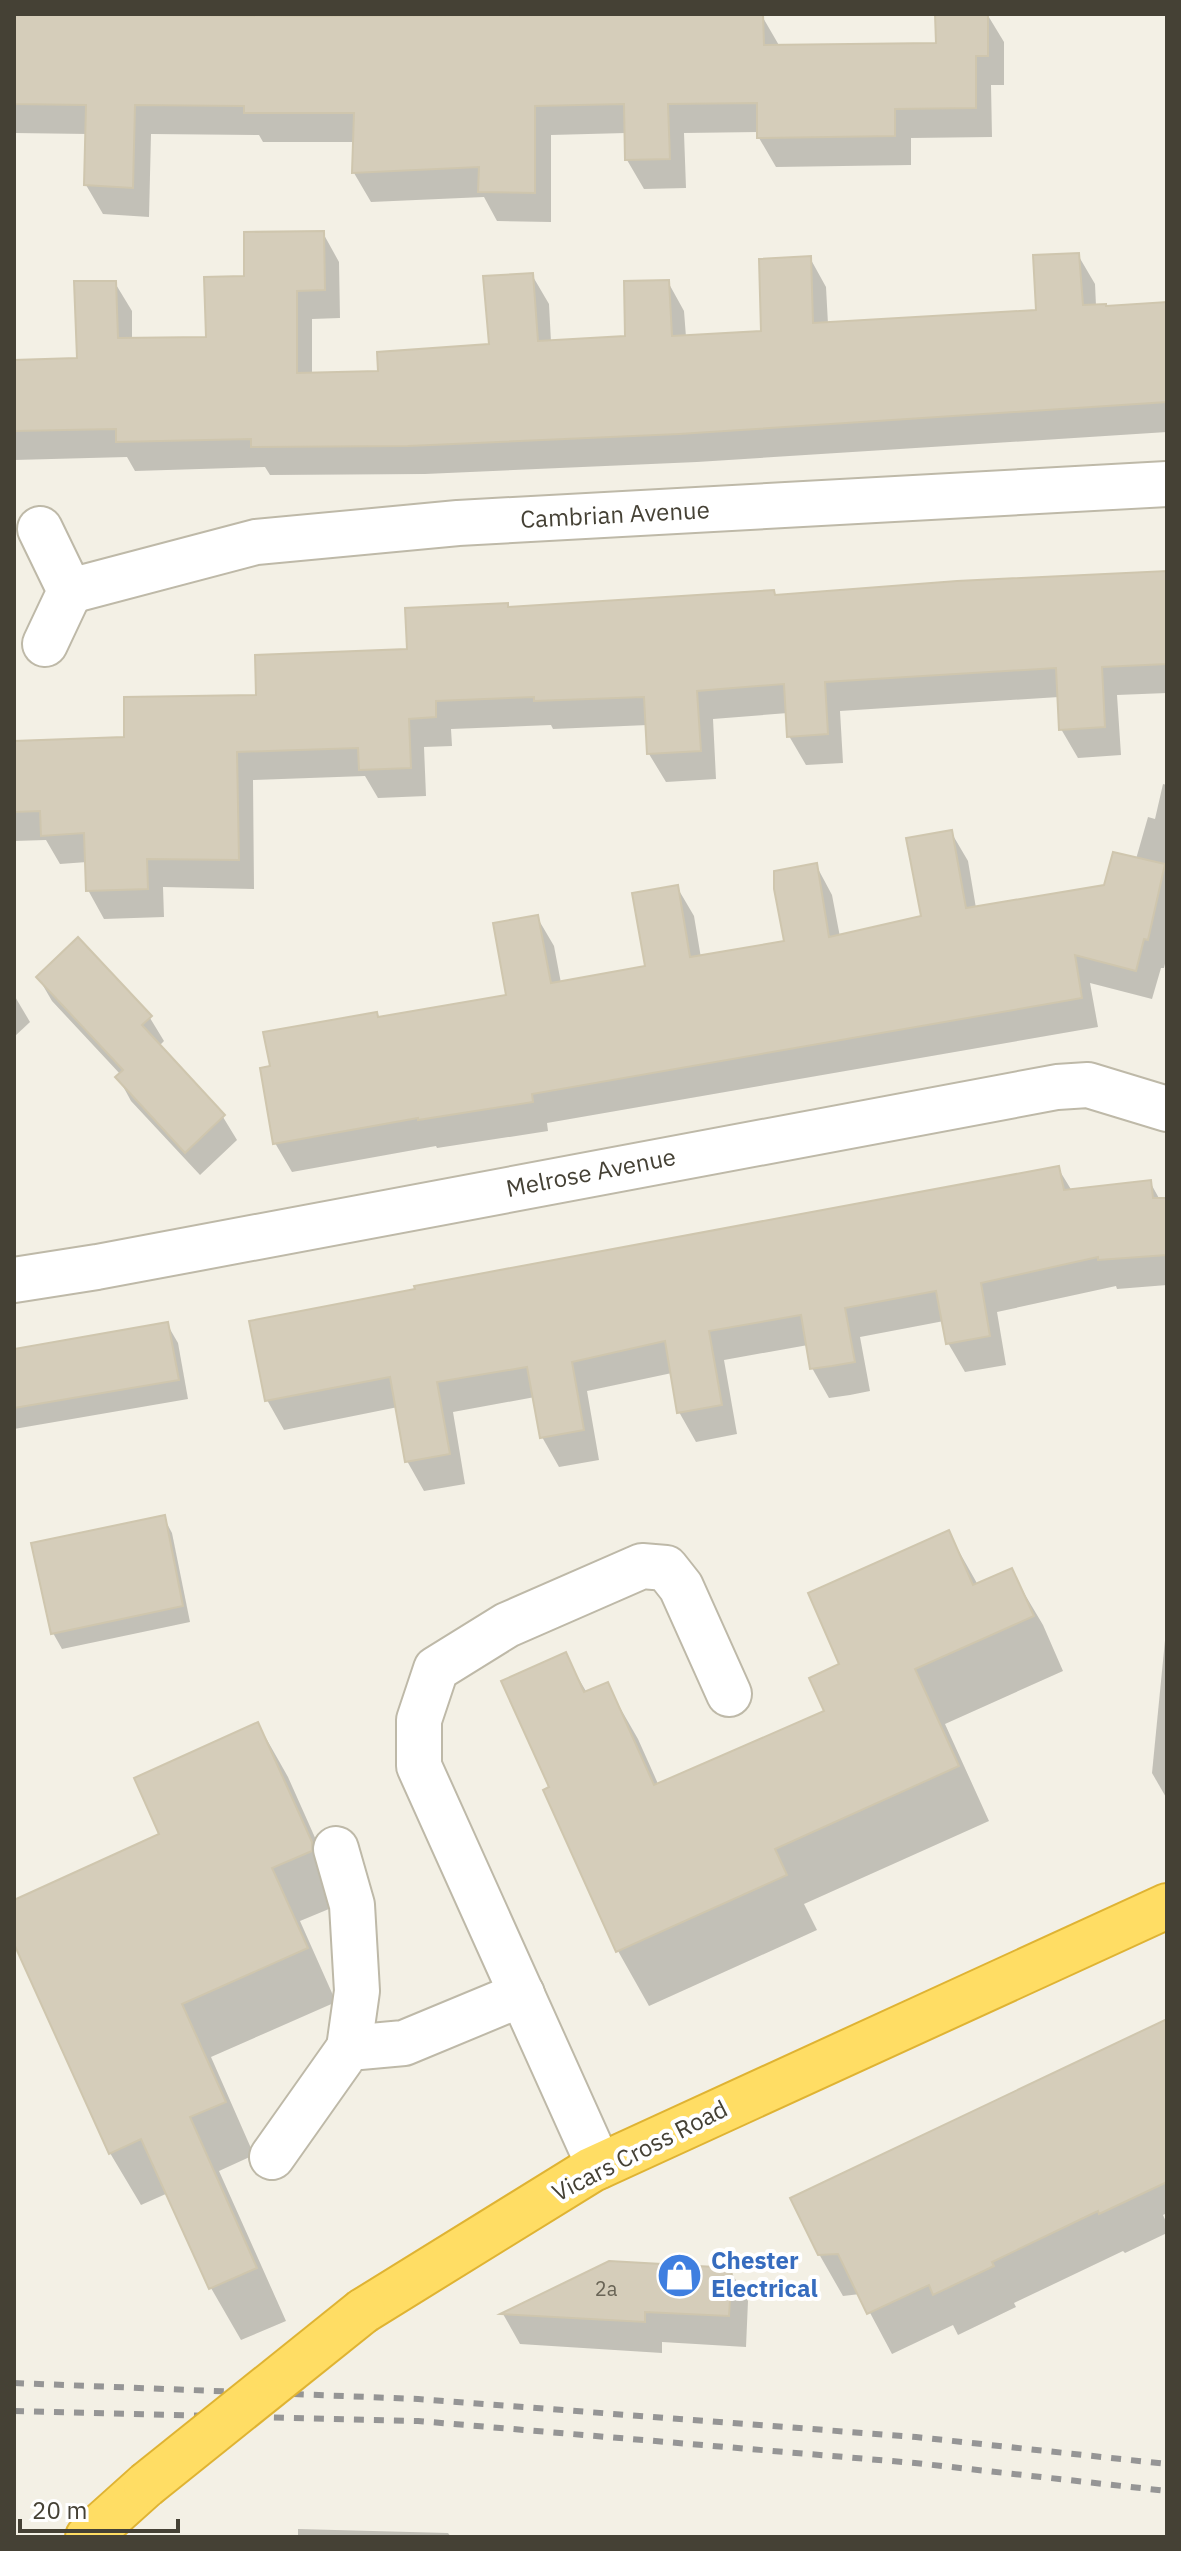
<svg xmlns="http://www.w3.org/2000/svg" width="1181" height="2551" font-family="'IBM Plex Sans',sans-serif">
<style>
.shadow{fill:#0003}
.building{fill:#d5cdba;stroke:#cfc6ae;stroke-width:2}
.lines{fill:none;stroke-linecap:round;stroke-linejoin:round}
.street-casing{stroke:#beb9a8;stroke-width:48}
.highway-casing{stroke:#dfb333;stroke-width:48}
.street{stroke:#fff;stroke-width:44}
.highway{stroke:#ffdd64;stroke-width:44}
.rail{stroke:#959595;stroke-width:6;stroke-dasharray:10 10;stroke-linecap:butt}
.highway-bridge-casing{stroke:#dfb333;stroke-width:48;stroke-linecap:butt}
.highway-bridge{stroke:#ffdd64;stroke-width:44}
.labels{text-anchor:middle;stroke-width:8;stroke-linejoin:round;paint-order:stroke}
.number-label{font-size:20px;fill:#696456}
.street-label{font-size:24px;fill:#454135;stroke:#fff}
.shop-label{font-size:24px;font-weight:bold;fill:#366cbe;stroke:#fff;text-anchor:start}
</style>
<rect width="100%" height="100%" fill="#f3f0e5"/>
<g class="shadow">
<polygon points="937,14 987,14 1004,42 1004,85 991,85 992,137 911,138 911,165 776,167 759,138 759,132 684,133 686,188 644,189 627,160 626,133 551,135 551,222 497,221 484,197 371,202 354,173 355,142 263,142 259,135 151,134 149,217 103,214 86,185 88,134 14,133 14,15 311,18 492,15 580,17 762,16 780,47 938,45"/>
<polygon points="323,233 339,262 340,318 312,319 312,375 380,373 491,346 532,275 549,304 551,342 628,338 668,282 684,311 686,337 763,333 810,258 826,287 828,324 1038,312 1078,255 1095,284 1096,306 1106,308 1167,304 1167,432 697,462 425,474 270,475 265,467 135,471 127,457 14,460 14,362 79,360 115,283 132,311 132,340 208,339 246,278"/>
<polygon points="1167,572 1167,693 1117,695 1121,755 1078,758 1061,729 1059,697 840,711 843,763 806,765 789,736 788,713 713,719 716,779 666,782 649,754 648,725 553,729 551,725 451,729 452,746 424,747 426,796 378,798 365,776 253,780 254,889 163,887 164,917 104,919 88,890 87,862 60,864 46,840 14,841 14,743 126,739 409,651 509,609 776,597"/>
<polygon points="1163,784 1167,785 1167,955 1164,968 1161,968 1152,999 1090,983 1098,1027 547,1123 548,1131 437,1148 436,1146 292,1172 275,1143 272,1068 376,1014 379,1018 508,997 537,917 554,946 561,983 647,968 677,887 694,916 701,958 786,942 816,865 832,895 840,937 923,918 951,832 968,861 976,908 1106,887 1136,859 1148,817 1155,819"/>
<polygon points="38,977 150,1018 164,1041 159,1046 223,1117 237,1140 200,1175 131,1101 118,1077 121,1075 52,1001"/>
<polygon points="14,995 30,1022 14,1037"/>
<polygon points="1058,1168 1072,1191 1150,1182 1160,1200 1167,1200 1167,1285 1117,1289 1116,1286 997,1312 1006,1365 965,1372 948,1343 944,1321 860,1337 870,1391 850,1395 829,1398 812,1368 808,1345 724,1360 737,1434 696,1442 679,1412 672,1373 587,1391 599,1460 559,1467 542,1437 535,1397 453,1412 465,1484 424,1491 407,1461 398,1407 284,1430 267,1400"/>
<polygon points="167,1324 178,1343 188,1399 14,1429 14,1351"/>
<polygon points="164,1518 172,1533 190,1622 62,1649 53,1633"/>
<polygon points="948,1532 978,1585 1011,1571 1043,1625 1063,1671 945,1724 989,1821 804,1904 817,1930 649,2006 618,1951 546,1791 552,1788 565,1655 587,1693 607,1685 638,1739 659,1786 827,1712 842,1665"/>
<polygon points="1167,1620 1167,1799 1152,1773"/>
<polygon points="258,1724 288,1777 341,1896 341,1904 300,1921 336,2002 211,2057 254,2155 219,2171 286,2321 241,2340 211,2288 168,2193 141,2205 110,2153 14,1939 14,1902 162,1835"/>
<polygon points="1167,2021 1167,2213 1163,2215 1167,2224 1167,2233 1125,2253 1123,2251 1014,2303 1016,2307 958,2335 953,2325 892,2354 860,2294 843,2296 819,2254"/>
<polygon points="610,2263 730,2270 748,2301 746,2347 662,2342 662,2353 520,2344 503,2314"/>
<polygon points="298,2529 448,2533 451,2537 298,2537"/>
</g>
<g class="building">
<polygon points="14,14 311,16 763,14 764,45 936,43 935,14 988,14 988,56 976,56 976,108 895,109 895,136 757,138 757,103 668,104 670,159 625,160 624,104 535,106 535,193 478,192 479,167 352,173 354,113 244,113 244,106 135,105 133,188 84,185 86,105 14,104"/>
<polygon points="324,231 325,290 297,291 297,373 378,371 377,352 489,344 483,276 533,273 538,341 625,336 624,281 669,280 672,336 761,331 759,259 811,256 813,323 1036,310 1033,255 1079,253 1083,305 1106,304 1106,306 1167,302 1167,402 679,434 408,446 251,447 251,439 116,442 116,429 14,431 14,360 77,358 74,281 116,281 118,338 206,337 204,277 244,276 244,232"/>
<polygon points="1167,571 1167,664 1102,667 1105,727 1059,730 1056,668 825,682 828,734 787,737 784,684 697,691 701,751 647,754 644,697 534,701 534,697 436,701 436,717 409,719 411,768 359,770 358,748 237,752 239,860 147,859 148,889 86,891 84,833 41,836 40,811 14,812 14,741 124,737 124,697 256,695 255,655 407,649 405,608 508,603 508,607 774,590 775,595 957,581"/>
<polygon points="952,830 966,908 1104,885 1113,852 1165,864 1148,940 1144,939 1136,971 1075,955 1082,998 532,1094 533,1102 418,1120 418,1118 273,1144 260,1068 270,1066 263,1032 377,1012 378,1017 506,995 493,923 538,915 551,983 645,966 632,893 678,885 690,957 784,941 774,889 774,871 817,863 829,937 921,916 906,838"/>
<polygon points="78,937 152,1016 142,1025 225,1115 185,1153 115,1077 123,1070 36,977"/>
<polygon points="1059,1166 1064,1190 1151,1180 1153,1198 1167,1198 1167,1255 1098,1260 1098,1257 981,1283 990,1336 946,1344 936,1291 845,1308 855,1362 832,1366 810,1369 801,1315 709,1331 722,1405 677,1413 665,1341 572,1362 584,1430 540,1438 527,1367 437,1382 450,1454 405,1462 390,1377 265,1401 249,1321 415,1289 414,1286"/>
<polygon points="168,1322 179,1380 14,1408 14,1349"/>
<polygon points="165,1515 183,1606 51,1634 31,1543"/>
<polygon points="949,1530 973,1585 1012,1568 1034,1616 915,1669 959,1766 775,1849 787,1875 616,1952 543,1790 549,1787 501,1681 566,1652 584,1692 608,1682 654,1785 824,1711 809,1678 839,1664 808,1593"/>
<polygon points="258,1722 312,1842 312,1851 272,1868 308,1948 182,2004 226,2102 190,2117 257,2268 209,2289 141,2139 109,2154 14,1944 14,1900 159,1834 134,1778"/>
<polygon points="1167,2019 1167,2182 1099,2214 1098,2211 992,2262 994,2266 933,2295 929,2285 867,2314 838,2254 818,2255 790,2198"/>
<polygon points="609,2261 732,2268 729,2316 645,2312 645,2322 500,2314"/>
</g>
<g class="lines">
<defs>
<g id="street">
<polyline points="40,529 70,591 45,644"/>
<polyline points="70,591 256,542 458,523 1167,484"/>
<polyline points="14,1280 97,1267 1057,1087 1088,1085 1167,1109"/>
<polyline points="336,1849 352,1905 357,1991 349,2048"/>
<polyline points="272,2157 349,2048 404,2043 522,1994"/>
<polyline points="599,2166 419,1766 419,1720 436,1669 507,1625 642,1566 666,1568 681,1587 729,1694"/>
</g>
<g id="highway">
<polyline points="363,2311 591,2170 1167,1906"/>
<polyline points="88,2537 146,2485"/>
</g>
</defs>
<use href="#street" class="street-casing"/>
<use href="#highway" class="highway-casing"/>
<use href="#street" class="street"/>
<use href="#highway" class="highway"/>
<g class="rail">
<polyline points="14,2383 418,2399 916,2437 1167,2464"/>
<polyline points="14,2411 418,2421 915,2463 1167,2491"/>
</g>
<defs>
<polyline id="highway-bridge" points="146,2485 363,2311"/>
</defs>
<use href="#highway-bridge" class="highway-bridge-casing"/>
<use href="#highway-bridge" class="highway-bridge"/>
</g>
<defs>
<symbol id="shop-disc" viewBox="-11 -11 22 22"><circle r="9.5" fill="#3f7fe0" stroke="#fff"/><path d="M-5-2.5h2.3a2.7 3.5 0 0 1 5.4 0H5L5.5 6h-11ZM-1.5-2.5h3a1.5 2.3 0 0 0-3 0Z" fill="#fff"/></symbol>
</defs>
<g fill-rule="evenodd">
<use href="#shop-disc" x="654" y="2250" width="51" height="51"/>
</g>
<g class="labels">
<g class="number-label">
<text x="606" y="2296">2a</text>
</g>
<g class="street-label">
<text transform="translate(615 515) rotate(-3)" y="8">Cambrian Avenue</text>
<text transform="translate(591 1173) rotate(-11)" y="8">Melrose Avenue</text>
<text transform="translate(640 2151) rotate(-27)" y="8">Vicars Cross Road</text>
</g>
<g class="shop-label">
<text x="711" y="2269">Chester<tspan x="711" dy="28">Electrical</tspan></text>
</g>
</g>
<rect width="1181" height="2551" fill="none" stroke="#454135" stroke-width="32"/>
<path d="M20 2519v12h158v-12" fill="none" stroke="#454135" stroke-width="4"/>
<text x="32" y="2519" font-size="24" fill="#454135" stroke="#ffffff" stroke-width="6" paint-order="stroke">20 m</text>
</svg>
